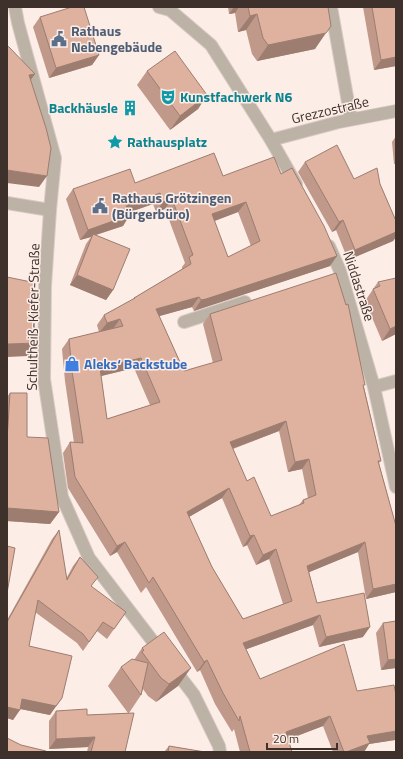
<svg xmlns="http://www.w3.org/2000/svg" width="403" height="759" font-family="'Titillium Web',sans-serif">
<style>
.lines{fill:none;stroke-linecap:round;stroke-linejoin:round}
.minor-casing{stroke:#dacbc5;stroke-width:14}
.minor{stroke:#bcb2a6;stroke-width:12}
.wall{fill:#c0998a;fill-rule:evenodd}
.shaded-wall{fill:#9c7d70}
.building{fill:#dfb2a0;stroke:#9c7d70;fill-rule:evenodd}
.labels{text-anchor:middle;stroke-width:3;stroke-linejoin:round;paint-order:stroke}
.service-label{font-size:14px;font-weight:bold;fill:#4e5e75;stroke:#fcede7;text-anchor:start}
.culture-label{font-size:14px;font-weight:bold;fill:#0d838f;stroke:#fcede7;text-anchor:start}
.street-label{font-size:14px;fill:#3e302b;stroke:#fcede7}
.shop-label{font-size:14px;font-weight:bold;fill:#366cbe;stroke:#fcede7;text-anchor:start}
</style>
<rect width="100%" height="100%" fill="#fcede7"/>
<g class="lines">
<defs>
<g id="minor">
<polyline points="15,7 18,23 55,158 50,210 45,286 44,379 62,497 89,558 194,695 219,746 220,752"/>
<polyline points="159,7 170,10 211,45 271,140 296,184"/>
<polyline points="331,7 351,119"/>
<polyline points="271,140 339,122 396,111"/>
<polyline points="7,203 50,210"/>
<polyline points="329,246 340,271 374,387 396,487"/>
<polyline points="184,322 245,302"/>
<polyline points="374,387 396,381"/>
</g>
</defs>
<use href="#minor" class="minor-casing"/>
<use href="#minor" class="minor"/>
</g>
<g class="wall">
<polygon points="228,7 328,7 315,49 257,61 252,54 246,30 238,32 235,13 229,14"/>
<polygon points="363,7 396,7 396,66 374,70"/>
<polygon points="40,17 99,55 92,65 49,78 33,27"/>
<polygon points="147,71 207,95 198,109 170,130 137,85"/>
<polygon points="396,136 396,164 394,164 392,142"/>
<polygon points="305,162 354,179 380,184 396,221 396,237 393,241 348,260 336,230 332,232 298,172"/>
<path d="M281,174L330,266L199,309L194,311L192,307L159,316L184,371L213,363L203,324L210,314L364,387L381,461L379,463L396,526V592L366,599L358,552L309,572L317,603L363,637L319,647L313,625L246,649L260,679L357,691L395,740L369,744L364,752H333L323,726L288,739L292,752H240L234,729L232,732L215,704L200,670L197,672L146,587L141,593L117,552L110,556L68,488L63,453L70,442L74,443L65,381L62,349L69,339L99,332L97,325L104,315L132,300L134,298L182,269V267L185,263L165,209L156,212L153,204L129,212L123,226L96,235L113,290L106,300L70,285L86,244L91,237L80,240L66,199L73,189L135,183L223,176ZM238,212L251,246L228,257L214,221ZM134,368L150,405L107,419L101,376ZM279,431L288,472L302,469L308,498L303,500L299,505L271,516L247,481L233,449ZM222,498L243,547L247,545L256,565L269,559L283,604L243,619L212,567L189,517Z"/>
<polygon points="378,282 396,334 382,341 365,301"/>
<polygon points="10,393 27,437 59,512 50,524 7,521 7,397"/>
<polygon points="59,530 66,579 73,566 80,557 91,587 126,612 107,639 97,631 83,651 77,643 35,612 29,646 50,715 20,709 13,720 7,718 7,620 52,539"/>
<polygon points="383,623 396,668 381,670 376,633"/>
<polygon points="142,648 178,686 156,702 148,696 143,689 141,695 129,713 125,752 87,752 88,747 49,749 49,721 56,711 87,715 128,713 108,686 121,667 134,660"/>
<polygon points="169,746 205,752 164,752"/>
</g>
<g class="shaded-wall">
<polygon points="234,7 239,7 235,13 229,14"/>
<polygon points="257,14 246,30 238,32 250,16"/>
<polygon points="326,33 315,49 257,61 268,45"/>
<polygon points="99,55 92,65 49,78 56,68"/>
<polygon points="396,57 396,66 374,70 381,60"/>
<polygon points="35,74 27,85 29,75"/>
<polygon points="207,95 198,109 170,130 180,116"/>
<polygon points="7,170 47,176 39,187 7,183"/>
<polygon points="160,193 153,204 119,216 126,206"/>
<polygon points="172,199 165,209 156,212 163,202"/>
<polygon points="246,202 238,212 204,225 212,214"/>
<polygon points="130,215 123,226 92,236 93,234 91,237 80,240 88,230"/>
<polygon points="343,220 336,230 332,232 339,222"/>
<polygon points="396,232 396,237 393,241 348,260 355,250"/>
<polygon points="337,256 330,266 194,311 201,300"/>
<polygon points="77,275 113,290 106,300 70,285"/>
<polygon points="199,297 192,307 149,319 156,309"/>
<polygon points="120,319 113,329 99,333 107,323"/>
<polygon points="396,326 396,334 382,341 390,329"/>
<polygon points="38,343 28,356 7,357 7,344"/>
<polygon points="141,358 134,368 93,378 100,368"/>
<polygon points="286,421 279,431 223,452 230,442"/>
<polygon points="309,459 302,469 288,472 295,462"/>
<polygon points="229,488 222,498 180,522 187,512"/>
<polygon points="7,508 59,512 50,524 7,521"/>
<polygon points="254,535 247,545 243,547 250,536"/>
<polygon points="125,542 117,552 110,556 117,546"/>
<polygon points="365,542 358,552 300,576 307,566"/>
<polygon points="276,549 269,559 256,565 263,555"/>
<polygon points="396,584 396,592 366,599 373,589"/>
<polygon points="320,615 313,625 236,653 243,643"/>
<polygon points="370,627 363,637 319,647 326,637"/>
<polygon points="396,659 396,668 381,670 388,660"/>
<polygon points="207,660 200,670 197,672 204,662"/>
<polygon points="191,668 178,686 156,702 169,684"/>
<polygon points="62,698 50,715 16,708 22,699"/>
<polygon points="7,707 20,710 13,720 7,718"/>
<polygon points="330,716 323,726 279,743 286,732"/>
<polygon points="396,731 396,738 395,740 369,744 364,752 346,752 367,736"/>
<polygon points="95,737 88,747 49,749 56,739"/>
</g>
<g class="building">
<polygon points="72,7 84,7 99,55 56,68 40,17"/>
<polygon points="248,7 328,7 331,26 326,33 268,45 263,38 257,14 250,16"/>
<polygon points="372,7 396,7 396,57 381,60"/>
<polygon points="7,46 9,47 35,74 29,75 46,128 51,148 47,176 7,170"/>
<polygon points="175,51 207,95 180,116 147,71"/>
<polygon points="337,145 354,179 377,168 380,184 396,221 396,232 355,250 343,220 339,222 305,162"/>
<path d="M214,153L223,176L274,157L281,174L292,168L324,226L337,256L206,299L201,300L199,297L156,309L184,371L222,360L210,314L336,273L346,305L348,304L365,385H363L381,461H378L396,526V584L373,589L365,542L307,566L317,603L364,593L370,627L326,637L320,615L243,643L260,679L344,644L357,691L394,685L396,695V731L367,736L370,743L346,752H344L330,716L286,732L292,752H250L240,716L239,721L223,693L207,660L204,662L153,577L149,583L125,542L117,546L75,477L70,442L83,443L72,371L69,339L123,326L120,319L107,323L104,315L135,298H134L191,264L189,257L193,255L172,199L163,202L160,193L126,206L130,215L88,230L73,189L130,169L135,183ZM246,202L260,241L228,257L212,214ZM141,358L160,402L107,419L100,368ZM286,421L295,462L309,459L316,495L303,500L304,503L271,516L254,477L247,481L230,442ZM229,488L250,536L254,535L263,555L276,549L292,601L243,619L212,567L187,512Z"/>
<polygon points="93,234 130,249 113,290 77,275"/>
<polygon points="7,277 36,283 32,303 38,343 7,344"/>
<polygon points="396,278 396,326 390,329 373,289 380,286 378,282"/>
<polygon points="10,393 27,393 27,437 48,438 59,512 7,508 7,440"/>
<polygon points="59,530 67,580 80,557 98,577 91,586 126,612 114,629 103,622 89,642 83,634 38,600 29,646 72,656 62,698 56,706 22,699 20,710 7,707 7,622"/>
<polygon points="7,546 15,548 7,593"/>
<polygon points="396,621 396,659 388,660 383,623"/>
<polygon points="164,632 191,668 169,684 161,678 142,652 144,650 142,648"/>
<polygon points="132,659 148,663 141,695 121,667"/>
<polygon points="87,709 87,715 134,713 125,752 91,752 95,737 56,739 56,711"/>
<polygon points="7,738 21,745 46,751 46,752 7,752"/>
<polygon points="169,746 205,752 168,752"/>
</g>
<defs>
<symbol id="civic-bare" viewBox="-9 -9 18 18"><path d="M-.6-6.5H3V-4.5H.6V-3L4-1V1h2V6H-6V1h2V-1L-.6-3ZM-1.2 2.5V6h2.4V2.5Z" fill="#5c6f8a" stroke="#fcede7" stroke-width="2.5" paint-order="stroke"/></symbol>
<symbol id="theatre-bare" viewBox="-9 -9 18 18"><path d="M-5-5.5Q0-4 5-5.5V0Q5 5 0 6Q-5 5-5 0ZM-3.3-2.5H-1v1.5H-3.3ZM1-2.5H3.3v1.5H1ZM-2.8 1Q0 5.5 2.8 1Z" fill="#0f9aa8" stroke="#fcede7" stroke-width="2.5" paint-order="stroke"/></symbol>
<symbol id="building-bare" viewBox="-9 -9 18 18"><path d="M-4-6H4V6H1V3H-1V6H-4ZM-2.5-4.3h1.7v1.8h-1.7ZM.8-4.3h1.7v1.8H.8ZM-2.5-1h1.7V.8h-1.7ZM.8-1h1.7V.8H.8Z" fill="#0f9aa8" stroke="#fcede7" stroke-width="2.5" paint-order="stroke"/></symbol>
<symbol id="sight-bare" viewBox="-9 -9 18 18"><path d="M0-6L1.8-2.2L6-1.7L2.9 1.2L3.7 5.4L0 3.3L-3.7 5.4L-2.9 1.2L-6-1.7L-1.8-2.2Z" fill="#0f9aa8" stroke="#fcede7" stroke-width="2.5" paint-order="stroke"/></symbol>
<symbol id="shop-bare" viewBox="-9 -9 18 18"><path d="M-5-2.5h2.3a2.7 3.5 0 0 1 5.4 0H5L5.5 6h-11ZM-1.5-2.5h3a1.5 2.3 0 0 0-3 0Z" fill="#3f7fe0" stroke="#fcede7" stroke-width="2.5" paint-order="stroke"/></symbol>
</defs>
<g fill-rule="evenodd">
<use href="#civic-bare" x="48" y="28" width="22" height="22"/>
<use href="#theatre-bare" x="157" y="86" width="22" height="22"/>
<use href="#building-bare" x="119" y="97" width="22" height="22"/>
<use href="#sight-bare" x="104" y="131" width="22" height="22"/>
<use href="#civic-bare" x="89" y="195" width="22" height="22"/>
<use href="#shop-bare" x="61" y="353" width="22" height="22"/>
</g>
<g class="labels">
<g class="service-label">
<text x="71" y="36">Rathaus<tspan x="71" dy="16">Nebengebäude</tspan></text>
<text x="112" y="203">Rathaus Grötzingen<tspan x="112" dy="16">(Bürgerbüro)</tspan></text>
</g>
<g class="culture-label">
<text x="180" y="102">Kunstfachwerk N6</text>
<text x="118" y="113" text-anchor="end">Backhäusle</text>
<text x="127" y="147">Rathausplatz</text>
</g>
<g class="street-label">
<text transform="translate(330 110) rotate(-13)" y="5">Grezzostraße</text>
<text transform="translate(359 286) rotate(72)" y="5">Niddastraße</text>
<text transform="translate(33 317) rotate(-89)" y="5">Schultheiß-Kiefer-Straße</text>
</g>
<g class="shop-label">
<text x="84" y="369">Aleks‘ Backstube</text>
</g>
</g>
<rect width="403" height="759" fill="none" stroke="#3e302b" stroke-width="16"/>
<path d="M267 743v6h70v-6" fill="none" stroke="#3e302b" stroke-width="2"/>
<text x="273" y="743" font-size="12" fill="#3e302b" stroke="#fcede7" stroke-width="3" paint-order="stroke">20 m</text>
</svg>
